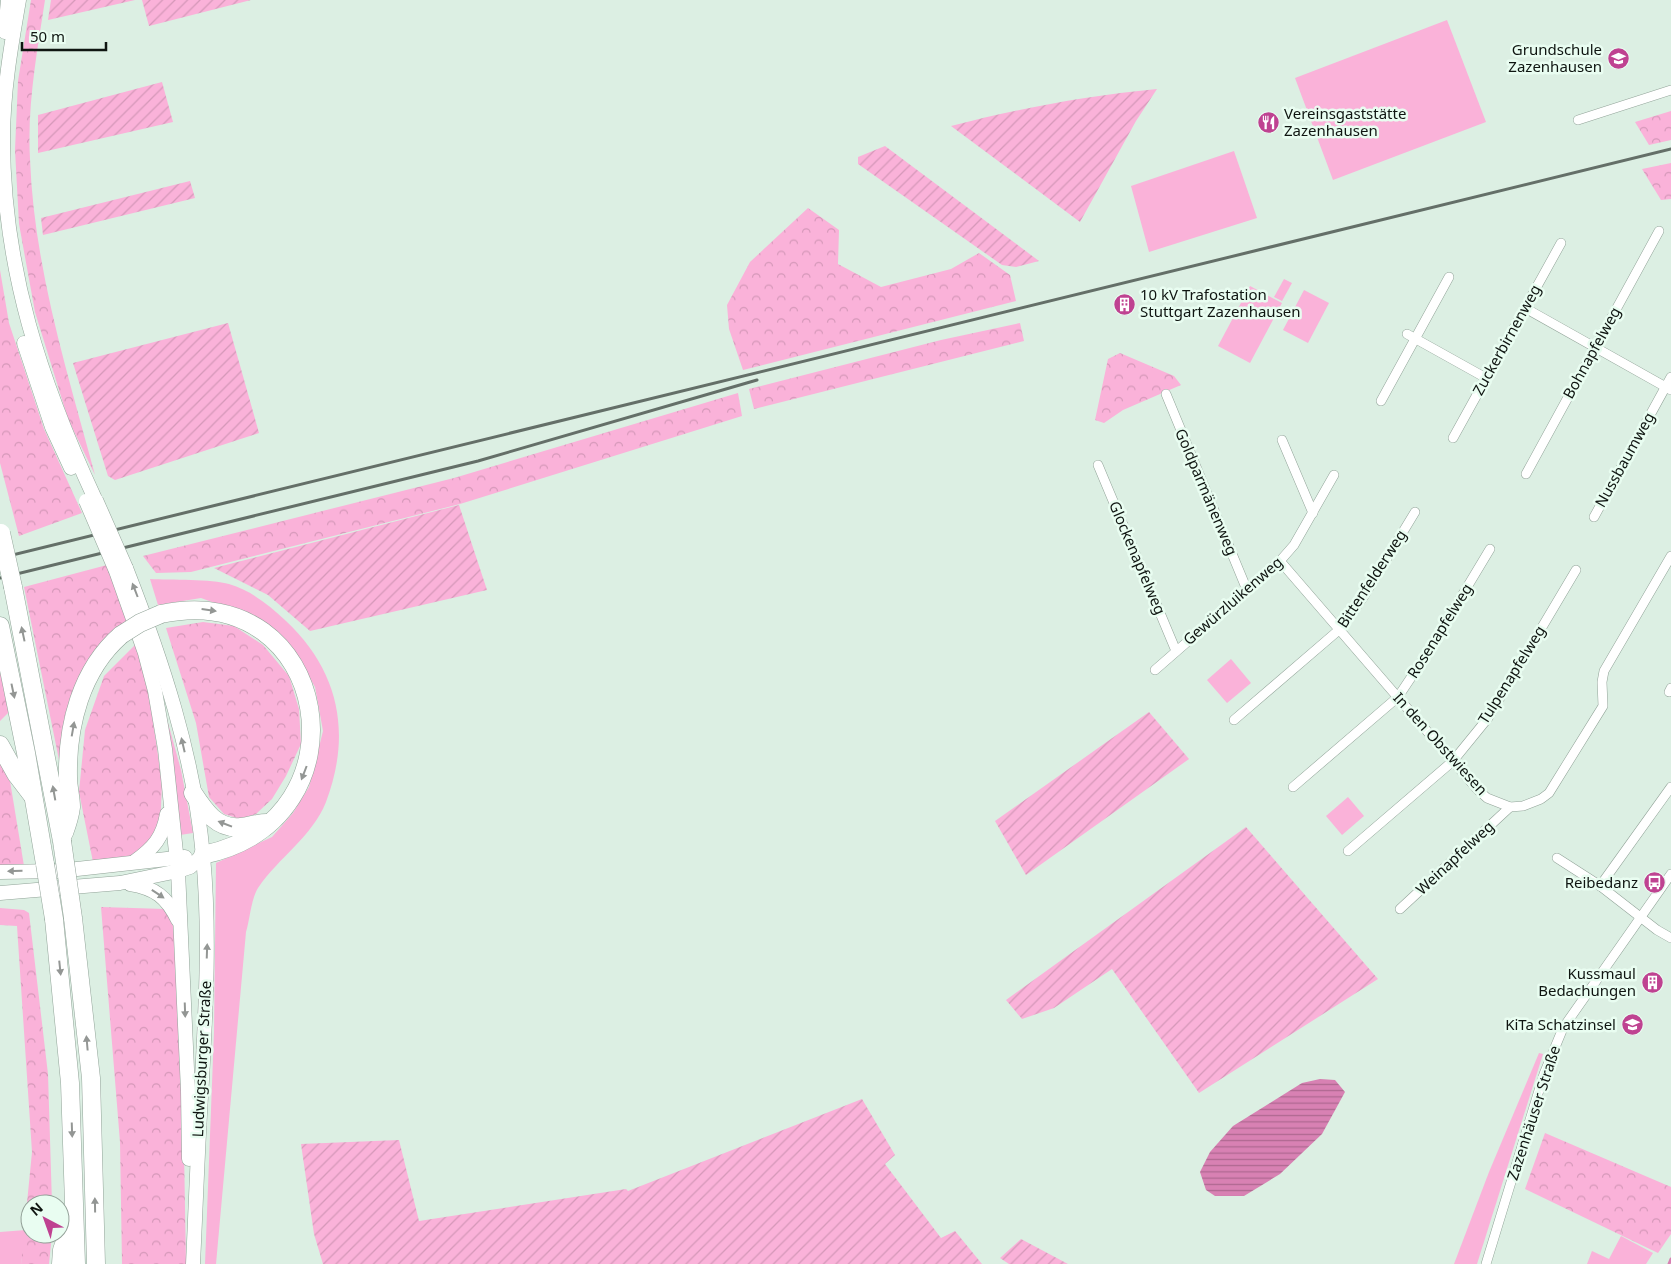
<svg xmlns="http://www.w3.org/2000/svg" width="1671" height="1264" font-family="'Noto Sans',sans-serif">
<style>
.grass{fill:#fab2d9}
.forest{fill:url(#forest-crowns)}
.garden{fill:url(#garden-furrows)}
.water{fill:url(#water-rules)}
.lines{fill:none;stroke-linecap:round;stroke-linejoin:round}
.stream{stroke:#d881b3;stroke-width:3}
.street-casing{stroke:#91a398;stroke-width:10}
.secondary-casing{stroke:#91a398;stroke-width:15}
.highway-casing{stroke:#91a398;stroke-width:19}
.street{stroke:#fff;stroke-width:9}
.secondary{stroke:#fff;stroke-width:14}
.highway{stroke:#fff;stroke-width:18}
.rail{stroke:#646f68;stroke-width:3}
.secondary-bridge-casing{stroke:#91a398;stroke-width:15;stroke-linecap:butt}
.highway-bridge-casing{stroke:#91a398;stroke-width:19;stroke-linecap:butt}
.secondary-bridge{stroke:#fff;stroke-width:14}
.highway-bridge{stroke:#fff;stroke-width:18}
.oneway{fill:#939694}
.labels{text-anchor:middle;stroke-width:5;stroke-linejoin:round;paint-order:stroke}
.poi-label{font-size:15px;fill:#0f1511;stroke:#e9fdf1;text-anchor:end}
.street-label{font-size:15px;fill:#0f1511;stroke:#e9fdf1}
</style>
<defs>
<pattern id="forest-crowns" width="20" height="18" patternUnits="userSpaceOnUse" patternTransform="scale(1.25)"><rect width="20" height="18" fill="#fab2d9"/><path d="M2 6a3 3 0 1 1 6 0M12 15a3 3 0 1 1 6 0" fill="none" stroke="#d598b9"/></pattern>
<pattern id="garden-furrows" width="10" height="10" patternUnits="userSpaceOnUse" patternTransform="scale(1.25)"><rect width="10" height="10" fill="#fab2d9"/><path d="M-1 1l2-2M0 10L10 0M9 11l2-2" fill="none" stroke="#d598b9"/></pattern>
<pattern id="water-rules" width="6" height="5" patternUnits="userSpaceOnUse" patternTransform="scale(1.25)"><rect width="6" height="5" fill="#d881b3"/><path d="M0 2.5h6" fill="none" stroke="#ae6890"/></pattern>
</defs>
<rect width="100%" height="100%" fill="#dcefe3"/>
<g class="grass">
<polygon points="1447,20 1486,122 1333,180 1295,78"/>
<polygon points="1234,151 1257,218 1149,252 1131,186"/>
<polygon points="1284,279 1292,283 1282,301 1274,297"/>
<polygon points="1250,286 1282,303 1250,363 1218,346"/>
<polygon points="1304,290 1329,303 1308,343 1283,330"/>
<path d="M150,579C170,580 212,579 229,584C252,591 269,605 286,621C339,671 352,733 326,802C312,837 279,857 258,888C251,899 250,919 246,932L216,1264H205L214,1032L216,863L272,837L293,813L309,787L323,731L315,687L290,645L253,617L201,598L158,605Z"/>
<polygon points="1231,659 1251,683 1227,703 1207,680"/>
<polygon points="157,683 181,770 193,833 180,835"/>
<polygon points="1348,797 1364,816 1342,835 1326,816"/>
<polygon points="1539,1053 1543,1054 1477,1264 1454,1264 1489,1172"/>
<polygon points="26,1230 21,1264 0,1264 0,1232"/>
<polygon points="1621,1236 1653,1253 1646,1264 1587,1264 1592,1251 1609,1259"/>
</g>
<g class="forest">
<path d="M31,0H45C37,52 27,106 30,159C34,267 67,371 95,475L68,419L35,312L19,224L15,150L18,81Z"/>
<polygon points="1671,111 1671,140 1649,145 1635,122"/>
<polygon points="1671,163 1671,199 1661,200 1642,169"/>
<polygon points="808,208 839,230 838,264 881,287 951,269 979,253 1010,275 1016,301 743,370 729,329 727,305 750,262"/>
<polygon points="0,270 9,323 44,429 82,513 19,536 0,463"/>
<polygon points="1020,323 1024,341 754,409 749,389 941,340"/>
<polygon points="1120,353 1174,376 1181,385 1123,410 1104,423 1095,420 1108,359"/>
<polygon points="738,393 742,416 460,504 191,572 156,573 143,556 454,478"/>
<polygon points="107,565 127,620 93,652 69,709 59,760 24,587"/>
<polygon points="203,622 234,626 263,645 289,676 299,709 301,744 286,776 272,799 256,814 240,819 224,814 209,797 196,723 166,628"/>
<polygon points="137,643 145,666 162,783 160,831 135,856 93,862 79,792 85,730 104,676"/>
<polygon points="0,660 10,711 0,721"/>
<polygon points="0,762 10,781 24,866 0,867"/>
<polygon points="101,907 165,909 175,930 183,1093 186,1264 122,1264 120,1142"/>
<polygon points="0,908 24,910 29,913 48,1074 52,1204 30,1204 30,1234 52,1234 49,1264 21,1264 32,1152 17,926 0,925"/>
<polygon points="1545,1133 1671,1187 1671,1234 1658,1253 1525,1189"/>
</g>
<g class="garden">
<polygon points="51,0 135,0 48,20"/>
<polygon points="142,0 251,0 149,26"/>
<polygon points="162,82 173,122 38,153 38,115"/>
<path d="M1157,89L1136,121L1080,222L951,126C1022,108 1084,96 1157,89Z"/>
<polygon points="885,146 1039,261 1016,267 1002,265 858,164 858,157"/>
<polygon points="190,181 195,198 43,235 41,218"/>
<polygon points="228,323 259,433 115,480 108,476 73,363"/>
<polygon points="459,505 487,590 310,631 268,595 214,568"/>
<polygon points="1149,712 1189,759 1026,875 995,821"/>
<polygon points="1246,827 1378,979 1199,1093 1112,969 1054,1008 1022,1019 1006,1000"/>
<polygon points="862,1099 895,1155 885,1164 941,1238 955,1231 982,1264 323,1264 314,1234 301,1144 399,1140 419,1221 626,1189 628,1191"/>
<polygon points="1021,1239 1068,1264 1069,1264 1009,1264 1000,1258"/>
</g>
<polygon class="water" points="1320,1079 1335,1080 1345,1092 1322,1134 1280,1174 1244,1196 1215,1196 1206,1190 1200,1172 1210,1152 1233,1126 1302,1083"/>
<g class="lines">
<polyline class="stream" points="1669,1264 1671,1259"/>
<defs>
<g id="street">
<polyline points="1578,120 1671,90"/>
<polyline points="1525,308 1671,390"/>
<polyline points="1407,334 1486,378"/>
<polyline points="1166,394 1247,590"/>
<polyline points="1381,401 1449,277"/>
<polyline points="1453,438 1561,243"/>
<polyline points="1282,440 1313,513"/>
<polyline points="1098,465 1176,651"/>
<polyline points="1526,474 1659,231"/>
<polyline points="1594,517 1671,377"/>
<polyline points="1280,561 1477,789 1487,798 1510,807 1523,806 1541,799 1549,793 1603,706 1602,682 1604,671 1671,556"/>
<polyline points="1155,670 1280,561 1294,545 1334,475"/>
<polyline points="1669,692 1671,688"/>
<polyline points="1234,720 1340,629 1364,596 1415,512"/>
<polyline points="1293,787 1398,697 1428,652 1490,549"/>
<polyline points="1348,851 1453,761 1488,718 1576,570"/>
<polyline points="1557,858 1599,885 1657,930 1671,938"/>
<polyline points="1600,886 1671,787"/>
<polyline points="1400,909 1510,807"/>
<polyline points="1486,1264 1544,1074 1563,1028 1671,874"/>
</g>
<g id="secondary">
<path d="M19,0C11,46 3,92 3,139C3,269 41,382 95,499"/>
<polyline points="5,32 8,0"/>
<polyline points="24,343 52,427 71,468"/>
<path d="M126,568C162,660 194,756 203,856C210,930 206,1005 202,1079C198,1140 196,1202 193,1264"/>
<polyline points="116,571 145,653 155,691 165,749 178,871 188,1091 189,1159"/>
<path d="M134,862C154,848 163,837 167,814"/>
<polyline points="0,872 59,871 185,857"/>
<path d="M130,884C155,888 167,897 178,920"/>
<polyline points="0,893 120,883 178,871 190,867 203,855"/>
</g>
<g id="highway">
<polyline points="13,587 62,841"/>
<path d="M161,614C331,578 372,820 203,855"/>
<polyline points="0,626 26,753 45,864"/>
<polyline points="0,745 16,774 32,795"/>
<path d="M193,793C204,810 217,830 241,827C250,826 258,823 267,823"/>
<path d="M64,833C67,825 70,816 71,807C71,797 68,787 68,777C67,725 81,670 121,635"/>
<polyline points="73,918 91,1078 96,1264"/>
<polyline points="54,919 70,1083 76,1264"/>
<polyline points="61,1264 62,1250 71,1224"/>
</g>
</defs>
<use href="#street" class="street-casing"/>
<use href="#secondary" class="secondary-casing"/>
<use href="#highway" class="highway-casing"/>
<use href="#street" class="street"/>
<use href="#secondary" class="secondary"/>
<use href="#highway" class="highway"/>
<g class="rail">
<polyline points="0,558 1671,149"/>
<polyline points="0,578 478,461 757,380"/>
</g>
<defs>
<g id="secondary-bridge">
<polyline points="96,500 126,568"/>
<polyline points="86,501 116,571"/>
</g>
<g id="highway-bridge">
<polyline points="1,533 13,587"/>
<polyline points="121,635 140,623 161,614"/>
<polyline points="62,841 73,918"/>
<polyline points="45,864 54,919"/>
</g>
</defs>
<use href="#secondary-bridge" class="secondary-bridge-casing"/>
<use href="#highway-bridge" class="highway-bridge-casing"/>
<use href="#secondary-bridge" class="secondary-bridge"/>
<use href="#highway-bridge" class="highway-bridge"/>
</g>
<defs><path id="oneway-solid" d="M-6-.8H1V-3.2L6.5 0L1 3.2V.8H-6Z" transform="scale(1.25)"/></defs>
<g class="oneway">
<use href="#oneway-solid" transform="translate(135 590) rotate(-111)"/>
<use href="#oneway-solid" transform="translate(209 610) rotate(8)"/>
<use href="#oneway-solid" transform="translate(23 634) rotate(-102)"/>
<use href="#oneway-solid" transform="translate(13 691) rotate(78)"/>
<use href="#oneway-solid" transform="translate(73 729) rotate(-80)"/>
<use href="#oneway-solid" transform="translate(183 745) rotate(-103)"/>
<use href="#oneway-solid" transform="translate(304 773) rotate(111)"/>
<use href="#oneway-solid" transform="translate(54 793) rotate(-100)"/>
<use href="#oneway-solid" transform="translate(225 824) rotate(-159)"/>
<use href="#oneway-solid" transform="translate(15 871) rotate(179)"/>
<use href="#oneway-solid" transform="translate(158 894) rotate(34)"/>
<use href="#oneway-solid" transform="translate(207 951) rotate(-88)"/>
<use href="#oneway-solid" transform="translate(60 968) rotate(84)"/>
<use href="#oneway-solid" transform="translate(185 1010) rotate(88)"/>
<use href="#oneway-solid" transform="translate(87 1043) rotate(-95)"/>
<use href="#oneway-solid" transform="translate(72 1130) rotate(88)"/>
<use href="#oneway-solid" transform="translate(95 1205) rotate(-91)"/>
</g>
<defs>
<symbol id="school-disc" viewBox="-11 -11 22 22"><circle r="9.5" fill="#bf4291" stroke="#e9fdf1"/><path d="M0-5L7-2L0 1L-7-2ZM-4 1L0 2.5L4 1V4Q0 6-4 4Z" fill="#fff"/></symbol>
<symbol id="restaurant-disc" viewBox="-11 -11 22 22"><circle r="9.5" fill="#bf4291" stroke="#e9fdf1"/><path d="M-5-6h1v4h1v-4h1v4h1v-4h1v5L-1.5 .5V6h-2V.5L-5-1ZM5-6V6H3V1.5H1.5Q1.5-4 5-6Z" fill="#fff"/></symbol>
<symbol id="building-disc" viewBox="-11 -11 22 22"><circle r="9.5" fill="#bf4291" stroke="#e9fdf1"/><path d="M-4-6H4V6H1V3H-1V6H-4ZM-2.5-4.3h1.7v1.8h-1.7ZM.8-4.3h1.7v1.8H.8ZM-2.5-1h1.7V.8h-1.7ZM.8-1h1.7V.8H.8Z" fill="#fff"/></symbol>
<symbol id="bus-disc" viewBox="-11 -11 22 22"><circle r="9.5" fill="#bf4291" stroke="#e9fdf1"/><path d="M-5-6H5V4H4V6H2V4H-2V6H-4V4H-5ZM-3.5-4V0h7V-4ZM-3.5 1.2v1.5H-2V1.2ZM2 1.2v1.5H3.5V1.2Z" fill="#fff"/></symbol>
</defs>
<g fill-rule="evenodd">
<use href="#school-disc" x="1606" y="46" width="25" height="25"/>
<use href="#restaurant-disc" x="1256" y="110" width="25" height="25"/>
<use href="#building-disc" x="1112" y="292" width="25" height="25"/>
<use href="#bus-disc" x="1642" y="870" width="25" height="25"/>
<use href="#building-disc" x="1640" y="970" width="25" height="25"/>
<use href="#school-disc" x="1620" y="1012" width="25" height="25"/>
</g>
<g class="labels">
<g class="poi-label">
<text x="1602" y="55">Grundschule<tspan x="1602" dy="17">Zazenhausen</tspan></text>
<text x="1284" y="119" text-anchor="start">Vereinsgaststätte<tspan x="1284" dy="17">Zazenhausen</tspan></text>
<text x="1140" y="300" text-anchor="start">10 kV Trafostation<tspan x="1140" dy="17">Stuttgart Zazenhausen</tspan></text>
<text x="1638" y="888">Reibedanz</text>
<text x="1636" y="979">Kussmaul<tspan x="1636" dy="17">Bedachungen</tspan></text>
<text x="1616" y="1030">KiTa Schatzinsel</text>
</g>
<g class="street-label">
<text transform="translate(1507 340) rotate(-61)" y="5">Zuckerbirnenweg</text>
<text transform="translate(1592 353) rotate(-61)" y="5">Bohnapfelweg</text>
<text transform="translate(1625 460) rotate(-61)" y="5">Nussbaumweg</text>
<text transform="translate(1206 492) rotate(67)" y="5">Goldparmänenweg</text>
<text transform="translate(1137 558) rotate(67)" y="5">Glockenapfelweg</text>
<text transform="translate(1372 579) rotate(-57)" y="5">Bittenfelderweg</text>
<text transform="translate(1233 601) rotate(-41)" y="5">Gewürzluikenweg</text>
<text transform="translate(1440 631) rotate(-58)" y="5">Rosenapfelweg</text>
<text transform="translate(1512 675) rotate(-58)" y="5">Tulpenapfelweg</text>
<text transform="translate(1440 744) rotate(48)" y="5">In den Obstwiesen</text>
<text transform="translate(1455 858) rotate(-43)" y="5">Weinapfelweg</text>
<text transform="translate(202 1059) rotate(-87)" y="5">Ludwigsburger Straße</text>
<text transform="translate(1534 1113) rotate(-72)" y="5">Zazenhäuser Straße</text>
</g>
</g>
<g transform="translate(45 1219) rotate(319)"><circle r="24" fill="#e9fdf1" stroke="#92a097"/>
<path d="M0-4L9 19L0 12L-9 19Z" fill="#bf4291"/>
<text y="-8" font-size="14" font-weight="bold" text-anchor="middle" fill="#0f1511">N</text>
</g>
<path d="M22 42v8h84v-8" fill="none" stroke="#0f1511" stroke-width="2.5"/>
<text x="30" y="42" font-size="15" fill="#0f1511" stroke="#e9fdf1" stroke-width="4" paint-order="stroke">50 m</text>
</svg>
